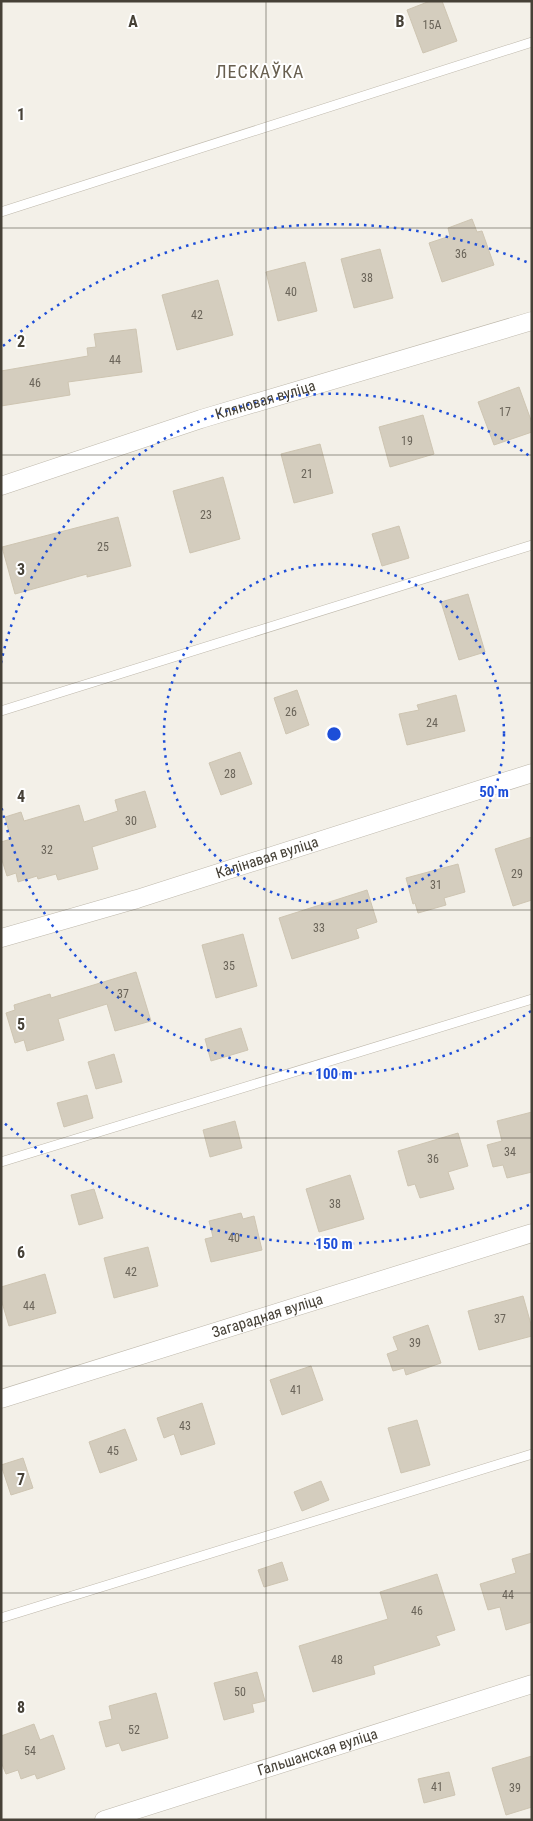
<svg xmlns="http://www.w3.org/2000/svg" width="533" height="1821" font-family="'Roboto Condensed',sans-serif">
<style>
.building{fill:#d4cdbe;stroke:#cec5b2}
.lines{fill:none;stroke-linecap:round;stroke-linejoin:round}
.service-casing{stroke:#beb8ab;stroke-width:10}
.minor-casing{stroke:#beb8ab;stroke-width:19}
.service{stroke:#fff;stroke-width:9}
.minor{stroke:#fff;stroke-width:18}
.grid{fill:none;stroke:#464137;stroke-width:1;stroke-opacity:0.55}
.ring{fill:none;stroke:#1d4ed8;stroke-width:2.5;stroke-dasharray:2.5 5}
.labels{text-anchor:middle;stroke-width:4;stroke-linejoin:round;paint-order:stroke}
.number-label{font-size:12px;fill:#6a6459}
.street-label{font-size:15px;fill:#464137;stroke:#fff}
.quarter-label{font-size:18px;letter-spacing:1px;fill:#685f4f;stroke:#fff}
.grid-label{font-size:16px;text-anchor:middle;font-weight:bold;fill:#464137;stroke:#fff;stroke-width:4;stroke-linejoin:round;paint-order:stroke}
.centre{fill:#1d4ed8;stroke:#fff;stroke-width:2.5}
.ring-label{font-size:15px;text-anchor:middle;font-weight:bold;fill:#1d4ed8;stroke:#fff;stroke-width:4;stroke-linejoin:round;paint-order:stroke}
</style>
<rect width="100%" height="100%" fill="#f3f0e8"/>
<g class="building">
<polygon points="430,1 442,1 457,41 423,53 407,10"/>
<polygon points="472,219 477,232 482,231 494,265 442,282 429,243 450,236 448,228"/>
<polygon points="380,249 393,298 354,308 341,259"/>
<polygon points="305,262 317,311 278,321 266,272"/>
<polygon points="218,280 233,335 177,350 162,295"/>
<polygon points="136,329 142,372 68,382 70,395 1,406 1,371 88,356 87,348 96,347 94,334"/>
<polygon points="519,387 532,423 532,432 494,445 478,402"/>
<polygon points="423,415 434,454 390,467 379,427"/>
<polygon points="320,444 333,493 294,503 281,454"/>
<polygon points="223,477 240,539 190,553 173,491"/>
<polygon points="118,517 131,566 87,577 87,574 15,594 2,547"/>
<polygon points="399,526 409,558 382,566 372,534"/>
<polygon points="468,594 485,652 459,660 441,602"/>
<polygon points="297,690 309,725 286,734 274,698"/>
<polygon points="456,695 465,731 407,745 399,714 419,710 417,705"/>
<polygon points="240,752 252,784 221,795 209,763"/>
<polygon points="145,791 156,827 92,847 98,869 58,880 56,874 38,879 37,876 18,882 16,873 7,876 1,857 1,842 11,839 5,817 21,812 24,821 79,805 84,822 118,811 115,800"/>
<polygon points="532,837 532,900 513,906 495,849"/>
<polygon points="458,864 465,892 444,898 446,905 418,913 415,903 413,904 406,878"/>
<polygon points="367,890 377,922 356,929 359,938 292,959 279,918"/>
<polygon points="243,934 257,986 216,998 202,945"/>
<polygon points="136,972 151,1021 115,1031 107,1004 58,1019 64,1040 27,1051 24,1040 15,1043 6,1013 15,1010 14,1005 50,994 51,998"/>
<polygon points="241,1028 248,1050 211,1061 205,1039"/>
<polygon points="114,1054 122,1082 96,1089 88,1062"/>
<polygon points="87,1095 93,1118 64,1127 57,1103"/>
<polygon points="532,1112 532,1172 507,1178 503,1165 493,1167 487,1145 502,1141 497,1121"/>
<polygon points="235,1121 242,1148 210,1157 203,1130"/>
<polygon points="458,1133 468,1166 448,1172 454,1189 420,1198 415,1184 408,1186 398,1151"/>
<polygon points="350,1175 364,1219 319,1232 306,1189"/>
<polygon points="94,1189 103,1218 79,1225 71,1195"/>
<polygon points="241,1213 243,1219 254,1216 262,1250 211,1262 205,1239 213,1237 209,1221"/>
<polygon points="148,1247 158,1286 114,1298 104,1258"/>
<polygon points="45,1274 56,1313 9,1326 1,1299 1,1287"/>
<polygon points="523,1296 532,1328 532,1336 479,1350 468,1311"/>
<polygon points="428,1325 441,1363 406,1375 404,1368 393,1371 387,1354 398,1350 393,1337"/>
<polygon points="311,1366 323,1400 282,1415 270,1380"/>
<polygon points="202,1403 215,1444 181,1455 174,1434 164,1438 157,1418"/>
<polygon points="417,1420 430,1465 401,1473 388,1428"/>
<polygon points="125,1429 137,1460 100,1473 89,1442"/>
<polygon points="23,1458 33,1488 11,1495 1,1465"/>
<polygon points="321,1481 329,1500 302,1511 294,1492"/>
<polygon points="532,1553 532,1622 506,1630 500,1607 488,1610 480,1584 516,1573 512,1559"/>
<polygon points="282,1562 288,1580 264,1587 258,1570"/>
<polygon points="437,1574 455,1630 436,1636 440,1645 373,1666 375,1674 313,1692 299,1646 388,1619 380,1592"/>
<polygon points="257,1672 265,1701 252,1704 254,1712 224,1720 214,1683"/>
<polygon points="156,1693 168,1738 122,1751 119,1743 106,1747 99,1722 112,1719 109,1706"/>
<polygon points="34,1724 40,1740 53,1735 65,1769 37,1779 35,1774 21,1779 18,1770 6,1774 1,1762 1,1736"/>
<polygon points="532,1756 532,1807 506,1815 492,1768"/>
<polygon points="449,1772 455,1795 424,1803 418,1779"/>
</g>
<g class="lines">
<defs>
<g id="service">
<polyline points="1,212 532,42"/>
<polyline points="1,711 532,545"/>
<polyline points="1,1162 532,999"/>
<polyline points="1,1618 532,1454"/>
</g>
<g id="minor">
<path id="s1" d="M1,486L201,419L532,321"/>
<path id="s2" d="M1,938L137,899L532,773"/>
<path id="s3" d="M1,1399L532,1233"/>
<path id="s4" d="M104,1820L532,1684"/>
</g>
</defs>
<use href="#service" class="service-casing"/>
<use href="#minor" class="minor-casing"/>
<use href="#service" class="service"/>
<use href="#minor" class="minor"/>
</g>
<path class="grid" d="M266,1V1820M1,228H532M1,455H532M1,683H532M1,910H532M1,1138H532M1,1366H532M1,1593H532"/>
<g class="ring">
<circle cx="334" cy="734" r="170"/>
<path d="M531 1011A340 340 0 0 1 1 805M1 663A340 340 0 0 1 531 457"/>
<path d="M529 1205A510 510 0 0 1 3 1122M3 346A510 510 0 0 1 529 263"/>
</g>
<g class="labels">
<g class="number-label">
<text x="432" y="29">15А</text>
<text x="461" y="258">36</text>
<text x="367" y="282">38</text>
<text x="291" y="296">40</text>
<text x="197" y="319">42</text>
<text x="115" y="364">44</text>
<text x="35" y="387">46</text>
<text x="505" y="416">17</text>
<text x="407" y="445">19</text>
<text x="307" y="478">21</text>
<text x="206" y="519">23</text>
<text x="103" y="551">25</text>
<text x="291" y="716">26</text>
<text x="432" y="727">24</text>
<text x="230" y="778">28</text>
<text x="131" y="825">30</text>
<text x="47" y="854">32</text>
<text x="517" y="878">29</text>
<text x="436" y="889">31</text>
<text x="319" y="932">33</text>
<text x="229" y="970">35</text>
<text x="123" y="998">37</text>
<text x="510" y="1156">34</text>
<text x="433" y="1163">36</text>
<text x="335" y="1208">38</text>
<text x="234" y="1242">40</text>
<text x="131" y="1276">42</text>
<text x="29" y="1310">44</text>
<text x="500" y="1323">37</text>
<text x="415" y="1347">39</text>
<text x="296" y="1394">41</text>
<text x="185" y="1430">43</text>
<text x="113" y="1455">45</text>
<text x="508" y="1599">44</text>
<text x="417" y="1615">46</text>
<text x="337" y="1664">48</text>
<text x="240" y="1696">50</text>
<text x="134" y="1734">52</text>
<text x="30" y="1755">54</text>
<text x="437" y="1791">41</text>
<text x="515" y="1792">39</text>
</g>
<g class="street-label">
<text dy="5" stroke="none"><textPath href="#s1" startOffset="278">Кляновая вуліца</textPath></text>
<text dy="5" stroke="none"><textPath href="#s2" startOffset="278">Калінавая вуліца</textPath></text>
<text dy="5" stroke="none"><textPath href="#s3" startOffset="279">Загарадная вуліца</textPath></text>
<text dy="5" stroke="none"><textPath href="#s4" startOffset="224">Гальшанская вуліца</textPath></text>
</g>
<g class="quarter-label">
<text x="260" y="78">ЛЕСКАЎКА</text>
</g>
</g>
<g class="grid-label">
<text x="133" y="27">A</text>
<text x="400" y="27">B</text>
<text x="21" y="120">1</text>
<text x="21" y="347">2</text>
<text x="21" y="575">3</text>
<text x="21" y="802">4</text>
<text x="21" y="1030">5</text>
<text x="21" y="1258">6</text>
<text x="21" y="1485">7</text>
<text x="21" y="1713">8</text>
</g>
<circle cx="334" cy="734" r="8" class="centre"/>
<g class="ring-label">
<text x="494" y="797">50 m</text>
<text x="334" y="1079">100 m</text>
<text x="334" y="1249">150 m</text>
</g>
<rect width="533" height="1821" fill="none" stroke="#464137" stroke-width="5"/>
</svg>
